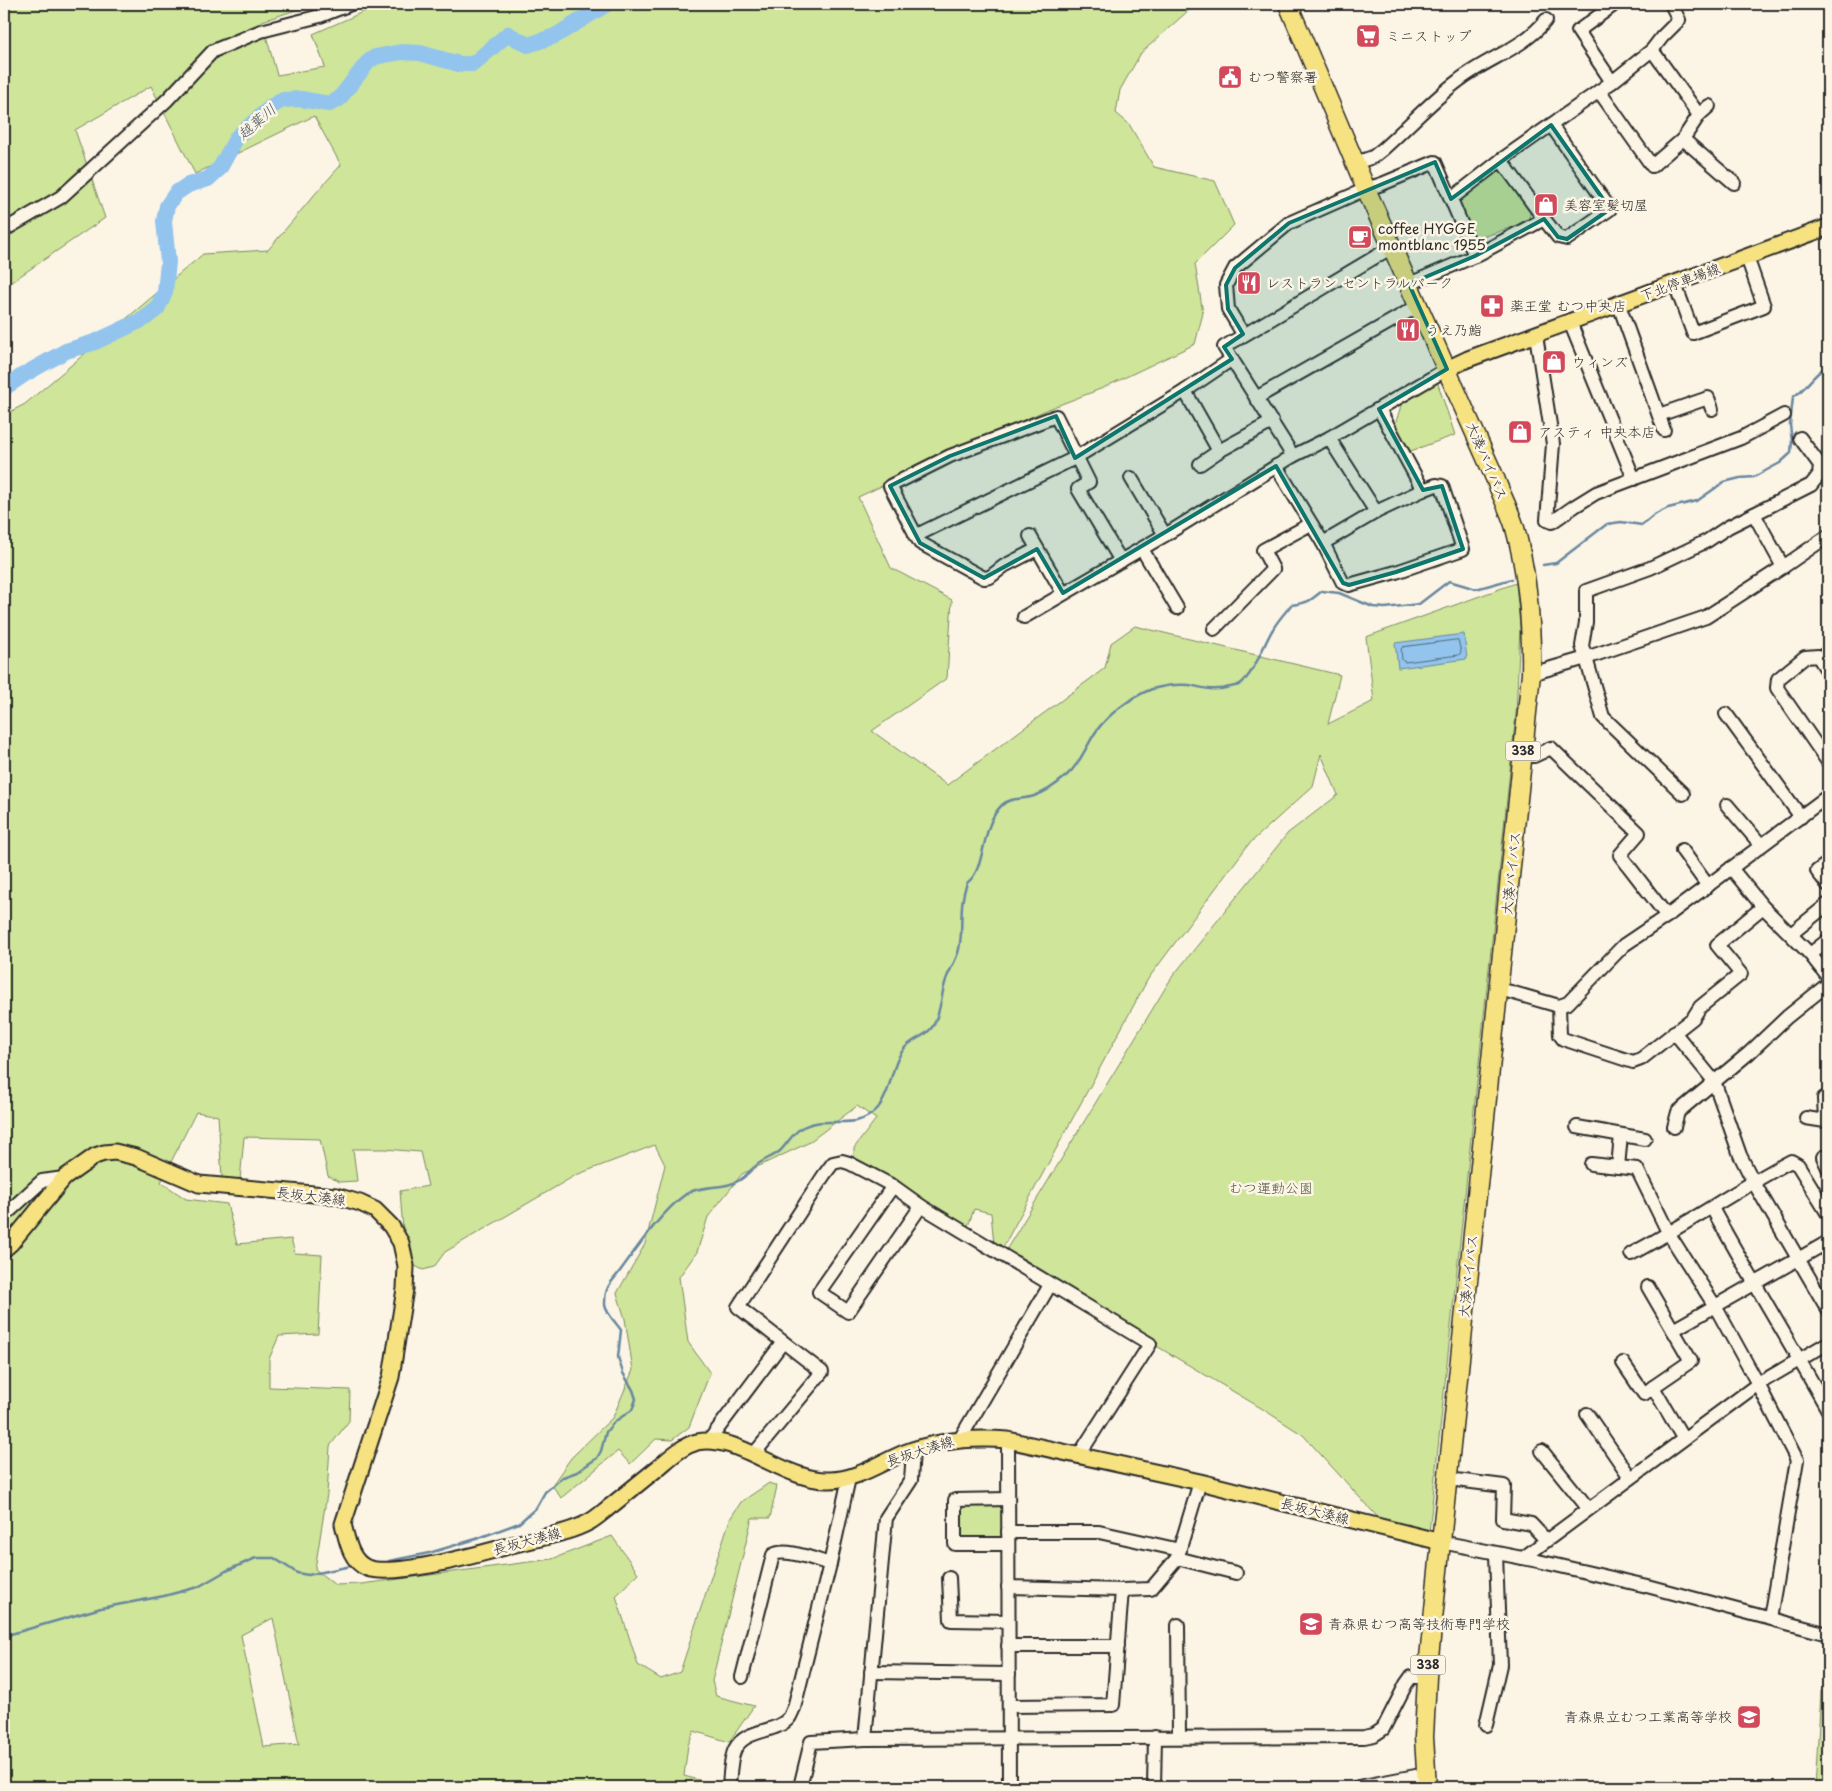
<svg xmlns="http://www.w3.org/2000/svg" width="1832" height="1791" font-family="'Playpen Sans','Klee One',sans-serif">
<style>
.green{fill:#cee59a;stroke:#7c8862;fill-rule:evenodd}
.water{fill:#92c4ee;stroke:#6987a0}
.lines{fill:none;stroke-linecap:round;stroke-linejoin:round}
.shore{stroke:#546879;stroke-width:1}
.stream{stroke:#6987a0;stroke-width:2.5}
.river{stroke:#92c4ee;stroke-width:16}
.minor-casing{stroke:#2b2b2b;stroke-width:16}
.major-casing{stroke:#2b2b2b;stroke-width:19}
.highway-casing{stroke:#2b2b2b;stroke-width:21}
.minor{stroke:#fcf5e5;stroke-width:12}
.major{stroke:#f7e281;stroke-width:15}
.highway{stroke:#f7e281;stroke-width:18}
.marked{fill:#0f766e;fill-opacity:0.2;stroke:#0f766e;stroke-width:4;stroke-linejoin:round}
.labels{text-anchor:middle;stroke-width:5;stroke-linejoin:round;paint-order:stroke}
.shield{fill:#fcf5e5;stroke:#6a6863;stroke-width:1}
.shield-label{font-size:12px;font-weight:bold;fill:#2b2b2b}
.poi-label{font-size:14px;fill:#2b2b2b;stroke:#fcf5e5;text-anchor:start}
.street-label{font-size:14px;fill:#2b2b2b;stroke:#fcf5e5}
.park-label{font-size:14px;fill:#545a47;stroke:#fcf5e5}
.water-label{font-size:15px;font-style:italic;fill:#4a5966;stroke:#fcf5e5}
</style>
<rect width="100%" height="100%" fill="#fcf5e5"/>
<filter id="ink" filterUnits="userSpaceOnUse"><feTurbulence type="fractalNoise" baseFrequency=".02" numOctaves="2"/><feDisplacementMap in="SourceGraphic" scale="10" xChannelSelector="R" yChannelSelector="G"/><feConvolveMatrix kernelMatrix="1 2 1 2 8 2 1 2 1" color-interpolation-filters="sRGB"/></filter>
<g filter="url(#ink)">
<g class="green">
<path d="M4,4H309V6L262,21L277,75L325,67L313,34L372,8L379,4H1219L1189,10L1141,53L1120,90L1116,113L1129,124L1154,167L1215,181L1234,225L1195,264L1203,313L1195,344L1103,388L1046,410L858,497L891,568L952,600L947,678L872,731L947,785L1105,668L1111,643L1135,626L1340,675L1328,724L1374,701L1366,637L1516,583L1520,627L1516,714L1429,1533L1382,1522L1303,1435L1261,1408L1003,1255L1172,977L1288,833L1338,795L1321,754L1313,786L1248,845L1148,979L1002,1249L994,1245L991,1213L974,1209L967,1229L854,1158V1148L876,1119L857,1106L808,1143L742,1174L708,1217L697,1252L679,1277L688,1342L710,1373L689,1427L672,1440L656,1439L630,1464L618,1451L561,1498L552,1485L571,1458L613,1417L633,1370L625,1319L617,1293L645,1244L665,1165L655,1145L576,1175L445,1252L434,1267L423,1270L413,1265L403,1230L400,1191L428,1186L420,1152L385,1149H353L357,1181L339,1182L328,1176L320,1139L244,1137L240,1181L222,1178L218,1116L196,1112L161,1182L186,1199L227,1204L237,1244L291,1239L295,1253L322,1255L318,1334L279,1336L269,1359V1387L350,1390L349,1421L330,1446L327,1494L315,1569L335,1585L361,1584L552,1559L612,1536L638,1573L616,1596L638,1665L661,1679L680,1672L730,1519L741,1502L769,1483L777,1486L770,1518H752L712,1681L716,1696L754,1706L729,1742L694,1731L688,1745L684,1776L724,1787H4V415L25,404L203,254L268,250L315,194L341,165L314,116L195,174L151,86L75,130L105,218L4,287ZM273,1618L299,1744L264,1747L241,1635Z"/>
<polygon points="1495,170 1505,172 1531,210 1528,222 1476,239 1459,204 1460,198"/>
<polygon points="1437,381 1455,435 1408,452 1395,425 1403,399"/>
<polygon points="962,1504 1003,1505 1002,1537 963,1539 960,1537 960,1509"/>
<polygon points="1828,1689 1828,1787 1815,1787 1821,1691"/>
</g>
<polygon class="water" points="1464,634 1467,659 1398,668 1395,643"/>
<g class="lines">
<polygon class="shore" points="1458,640 1461,652 1459,655 1405,662 1402,660 1401,649 1403,647"/>
<g class="stream">
<path d="M1543,565L1556,563L1607,524L1621,522L1642,525L1654,515L1668,508L1697,501L1724,482L1740,478L1754,477L1780,463L1791,453L1792,441L1790,425L1793,397C1807,389 1813,373 1828,366"/>
<path d="M389,1561L429,1553L476,1539L519,1523L536,1508L545,1492L563,1477L577,1472L597,1458L601,1451L606,1432L614,1422L632,1410L636,1399L633,1390L623,1373L618,1357L621,1330C616,1323 606,1313 605,1305C605,1301 605,1293 607,1290C609,1283 616,1277 620,1271C637,1248 662,1211 686,1194C702,1184 724,1190 740,1180C747,1176 751,1169 757,1165C764,1159 773,1157 780,1151C788,1143 793,1132 803,1127C829,1114 856,1133 878,1108C892,1091 890,1067 903,1050C911,1038 928,1037 934,1024C941,1011 941,994 946,980C949,970 957,960 959,949C964,926 958,906 967,883C987,868 980,826 1002,805C1010,797 1023,800 1034,796C1044,793 1057,784 1066,776C1079,765 1086,747 1095,733C1107,715 1131,697 1152,689C1163,686 1177,684 1189,685C1205,688 1213,692 1230,687C1233,686 1238,686 1240,684C1254,675 1264,643 1273,629C1278,620 1285,613 1291,605C1308,603 1310,601 1322,591L1339,593L1373,607L1385,608L1419,604L1449,581L1476,589L1512,579"/>
<polyline points="4,1636 101,1608 164,1596 198,1587 226,1571 256,1558 274,1558 297,1573 308,1575 351,1566"/>
</g>
<polyline class="river" points="4,388 25,374 66,351 95,342 144,319 157,309 165,292 168,262 164,221 167,206 176,193 188,185 208,179 220,168 237,137 272,106 283,100 301,99 329,104 339,99 368,62 375,57 401,52 420,53 459,64 473,64 508,34 528,45 555,36 607,4"/>
<defs>
<g id="minor">
<polyline points="1615,4 1578,31 1612,82 1652,50 1662,37 1679,20 1671,4"/>
<polyline points="1652,50 1699,115"/>
<polyline points="1599,91 1652,166 1683,139 1699,115 1709,106"/>
<polyline points="1683,139 1734,183"/>
<polyline points="1501,160 1544,219"/>
<path d="M1355,163L1373,157L1383,149C1408,127 1431,101 1458,81C1487,58 1523,49 1546,20"/>
<polyline points="1451,199 1475,256"/>
<polyline points="4,230 61,197 167,100 213,51 261,31 320,16 351,4"/>
<polyline points="1409,284 1475,256 1544,219 1558,237 1567,239 1610,209 1551,125"/>
<polyline points="1675,284 1693,333 1764,306 1747,257"/>
<polyline points="1619,305 1664,430"/>
<polyline points="1570,322 1634,479"/>
<polyline points="1243,334 1228,309 1226,285 1235,268 1289,223 1366,189 1382,184 1435,162 1451,199 1501,160 1612,82"/>
<polyline points="1536,335 1553,444 1547,520 1552,522 1575,506 1596,493 1741,438 1784,415"/>
<polyline points="1185,391 1219,451"/>
<polyline points="1256,398 1418,306"/>
<polyline points="1659,415 1708,398 1712,409"/>
<polyline points="1329,438 1376,512"/>
<polyline points="1293,456 1224,347 1392,247"/>
<polyline points="1200,464 1219,451 1272,422"/>
<polyline points="1276,466 1323,543 1343,583 1349,585 1396,572 1463,549 1442,486 1436,485 1423,490 1379,409"/>
<polyline points="1131,478 1165,535"/>
<polygon points="1754,514 1783,567 1706,617 1586,658 1582,646 1586,622 1586,591 1650,568 1707,541 1728,527"/>
<polyline points="1754,514 1811,485 1819,475 1820,465 1800,438"/>
<polyline points="915,536 1075,458 1185,391 1232,359"/>
<polyline points="1030,536 1063,593"/>
<polyline points="1323,543 1376,512 1423,490"/>
<polyline points="1037,549 1004,566 990,577 984,578 920,543 890,486 950,456 1056,416 1089,482 1078,489 1121,561"/>
<polyline points="1142,549 1177,608"/>
<polyline points="1783,567 1828,536"/>
<polyline points="1024,617 1165,535 1293,456 1329,438 1447,369"/>
<polyline points="1214,629 1273,569 1263,550 1311,524"/>
<polyline points="1828,672 1818,656 1805,657 1778,679 1777,688 1828,762"/>
<polyline points="1531,674 1586,658 1603,717 1683,794"/>
<polyline points="1726,714 1801,817"/>
<polyline points="1523,755 1534,756 1551,748 1639,833 1620,855 1667,916"/>
<polyline points="1727,805 1761,845"/>
<polyline points="1682,850 1708,886"/>
<polyline points="1828,863 1817,871 1828,885"/>
<polyline points="1731,868 1763,907 1810,954"/>
<polyline points="1791,934 1828,904"/>
<polyline points="1828,940 1810,954 1828,977"/>
<polyline points="1500,989 1559,1006 1568,1003 1624,945 1667,916 1828,796"/>
<polyline points="1559,1006 1560,1035 1563,1039 1633,1062 1641,1059 1693,1018 1700,1007 1741,974 1717,945 1763,907"/>
<polyline points="1674,1032 1714,1081 1740,1155 1753,1181 1828,1310"/>
<polyline points="1806,1118 1825,1121 1824,1098 1828,1099"/>
<polyline points="1577,1127 1645,1139"/>
<polyline points="1674,1127 1678,1112 1749,1053 1787,1017 1828,984"/>
<polyline points="1823,1157 1828,1168"/>
<polyline points="1591,1164 1637,1169 1669,1234 1715,1306 1758,1384 1797,1460 1770,1618"/>
<polyline points="1618,1167 1621,1135"/>
<polyline points="893,1186 819,1292 848,1312 921,1206"/>
<path d="M1712,1208C1749,1276 1790,1342 1828,1410"/>
<polyline points="4,1216 42,1181 64,1178"/>
<path d="M1631,1254C1686,1225 1736,1190 1791,1161L1798,1165L1828,1214"/>
<polyline points="1648,1287 1691,1361 1653,1387 1683,1438"/>
<polyline points="1673,1330 1828,1242"/>
<polyline points="1623,1363 1644,1394 1653,1387"/>
<polyline points="1587,1414 1630,1477"/>
<polyline points="960,1439 1050,1285"/>
<polyline points="1008,1440 1009,1787"/>
<polyline points="708,1442 783,1342"/>
<polyline points="1542,1451 1588,1508"/>
<polyline points="753,1455 822,1372 738,1307 824,1175 833,1163 842,1161 849,1163 893,1186 921,1206 1150,1344 1079,1455"/>
<polyline points="1448,1479 1504,1486 1503,1519 1531,1524 1546,1540"/>
<polyline points="1008,1499 955,1500 955,1544 1008,1544"/>
<polyline points="1008,1532 1099,1532 1180,1550"/>
<polyline points="1441,1542 1538,1561 1647,1586 1828,1634"/>
<polyline points="1177,1558 1236,1573"/>
<polyline points="1523,1558 1758,1384 1828,1343"/>
<polyline points="949,1578 951,1620 1008,1621"/>
<polyline points="1008,1587 1122,1590 1151,1589 1177,1558 1200,1482"/>
<polyline points="1178,1625 1179,1736"/>
<polyline points="1008,1646 1118,1646"/>
<polyline points="871,1672 1009,1674"/>
<path d="M742,1677L773,1555C785,1547 816,1560 830,1564"/>
<polyline points="1009,1706 1113,1705 1122,1590"/>
<polyline points="1486,1725 1500,1665 1496,1554"/>
<polyline points="865,1739 886,1518 911,1480 913,1451"/>
<path d="M729,1787C730,1775 730,1759 735,1749C746,1728 775,1734 789,1718C791,1716 792,1711 794,1708L830,1564L849,1478"/>
<polyline points="800,1787 811,1742 865,1739 1364,1737 1374,1735 1383,1729 1406,1684 1411,1677 1427,1677"/>
<polyline points="1154,1787 1155,1737"/>
<polyline points="1358,1787 1426,1774"/>
</g>
<g id="major">
<polyline points="1447,369 1468,359 1828,227"/>
<path d="M4,1249L11,1243L64,1178L95,1156L104,1153L115,1152L136,1157L199,1184L336,1196L360,1203L375,1210L391,1226L401,1243L406,1266L405,1289L391,1377L343,1524C347,1539 350,1561 367,1568C397,1578 487,1552 519,1543C543,1537 570,1533 591,1521C599,1516 605,1510 612,1505C628,1492 644,1479 659,1467C671,1457 682,1446 697,1442C738,1433 785,1482 830,1480C856,1480 880,1463 904,1453C938,1440 972,1437 1008,1440L1200,1482L1441,1542"/>
</g>
<path id="highway" d="M1288,4L1366,189L1495,478C1501,495 1510,511 1515,528C1528,576 1532,624 1531,674L1427,1677L1424,1737L1427,1787"/>
</defs>
<use href="#minor" class="minor-casing"/>
<use href="#major" class="major-casing"/>
<use href="#highway" class="highway-casing"/>
<use href="#minor" class="minor"/>
<use href="#major" class="major"/>
<use href="#highway" class="highway"/>
</g>
</g>
<path class="marked" d="M1551,125L1610,209L1567,239L1558,237L1544,219L1475,256L1409,284L1447,369L1379,409L1423,490L1442,486L1463,549L1396,572L1349,585L1343,583L1276,466L1063,593L1037,549L984,578L920,543L890,486L950,456L1056,416L1075,458L1232,359L1224,347L1243,334L1228,309L1226,285L1235,268L1289,223L1435,162L1451,199Z"/>
<defs>
<symbol id="supermarket-square" viewBox="-11 -11 22 22"><rect x="-9" y="-9" width="18" height="18" rx="4" fill="#d1495b" stroke="#fcf5e5"/><path d="M-6-5.5h2.5l.6 2H6L4.5 2H-2.5L-4.4-4H-6ZM-1.5 3.2a1.3 1.3 0 1 0 .1 0ZM3 3.2a1.3 1.3 0 1 0 .1 0Z" fill="#fff"/></symbol>
<symbol id="civic-square" viewBox="-11 -11 22 22"><rect x="-9" y="-9" width="18" height="18" rx="4" fill="#d1495b" stroke="#fcf5e5"/><path d="M-.6-6.5H3V-4.5H.6V-3L4-1V1h2V6H-6V1h2V-1L-.6-3ZM-1.2 2.5V6h2.4V2.5Z" fill="#fff"/></symbol>
<symbol id="shop-square" viewBox="-11 -11 22 22"><rect x="-9" y="-9" width="18" height="18" rx="4" fill="#d1495b" stroke="#fcf5e5"/><path d="M-5-2.5h2.3a2.7 3.5 0 0 1 5.4 0H5L5.5 6h-11ZM-1.5-2.5h3a1.5 2.3 0 0 0-3 0Z" fill="#fff"/></symbol>
<symbol id="cafe-square" viewBox="-11 -11 22 22"><rect x="-9" y="-9" width="18" height="18" rx="4" fill="#d1495b" stroke="#fcf5e5"/><path d="M-5.5-4.5H6V0H3Q3 3.5 0 3.5H-2.5Q-5.5 3.5-5.5 0ZM3-3.2v2h1.7v-2ZM-6 4.5H4V6H-6Z" fill="#fff"/></symbol>
<symbol id="restaurant-square" viewBox="-11 -11 22 22"><rect x="-9" y="-9" width="18" height="18" rx="4" fill="#d1495b" stroke="#fcf5e5"/><path d="M-5-6h1v4h1v-4h1v4h1v-4h1v5L-1.5 .5V6h-2V.5L-5-1ZM5-6V6H3V1.5H1.5Q1.5-4 5-6Z" fill="#fff"/></symbol>
<symbol id="pharmacy-square" viewBox="-11 -11 22 22"><rect x="-9" y="-9" width="18" height="18" rx="4" fill="#d1495b" stroke="#fcf5e5"/><path d="M-2-6h4v4h4v4h-4v4h-4v-4h-4v-4h4Z" fill="#fff"/></symbol>
<symbol id="university-square" viewBox="-11 -11 22 22"><rect x="-9" y="-9" width="18" height="18" rx="4" fill="#d1495b" stroke="#fcf5e5"/><path d="M0-5L7-2L0 1L-7-2ZM-4 1L0 2.5L4 1V4Q0 6-4 4Z" fill="#fff"/></symbol>
<symbol id="school-square" viewBox="-11 -11 22 22"><rect x="-9" y="-9" width="18" height="18" rx="4" fill="#d1495b" stroke="#fcf5e5"/><path d="M0-5L7-2L0 1L-7-2ZM-4 1L0 2.5L4 1V4Q0 6-4 4Z" fill="#fff"/></symbol>
</defs>
<g fill-rule="evenodd">
<use href="#supermarket-square" x="1354" y="22" width="28" height="28"/>
<use href="#civic-square" x="1216" y="63" width="28" height="28"/>
<use href="#shop-square" x="1532" y="191" width="28" height="28"/>
<use href="#cafe-square" x="1346" y="223" width="28" height="28"/>
<use href="#restaurant-square" x="1235" y="269" width="28" height="28"/>
<use href="#pharmacy-square" x="1478" y="292" width="28" height="28"/>
<use href="#restaurant-square" x="1394" y="316" width="28" height="28"/>
<use href="#shop-square" x="1540" y="348" width="28" height="28"/>
<use href="#shop-square" x="1506" y="418" width="28" height="28"/>
<use href="#university-square" x="1297" y="1610" width="28" height="28"/>
<use href="#school-square" x="1735" y="1703" width="28" height="28"/>
</g>
<g class="labels">
<g class="shield">
<rect x="1505.5" y="741.5" width="35" height="19" rx="4"/>
<rect x="1410.5" y="1655.5" width="35" height="19" rx="4"/>
</g>
<g class="shield-label">
<text x="1523" y="755">338</text>
<text x="1428" y="1669">338</text>
</g>
<g class="poi-label">
<text x="1386" y="41">ミニストップ</text>
<text x="1248" y="82">むつ警察署</text>
<text x="1564" y="210">美容室髪切屋</text>
<text x="1378" y="234">coffee HYGGE<tspan x="1378" dy="16">montblanc 1955</tspan></text>
<text x="1266" y="288">レストラン セントラルパーク</text>
<text x="1510" y="311">薬王堂 むつ中央店</text>
<text x="1426" y="335">うえ乃鮨</text>
<text x="1572" y="367">ウィンズ</text>
<text x="1538" y="437">アスティ 中央本店</text>
<text x="1328" y="1629">青森県むつ高等技術専門学校</text>
<text x="1732" y="1722" text-anchor="end">青森県立むつ工業高等学校</text>
</g>
<g class="street-label">
<text transform="translate(1680 282) rotate(-20)" y="5">下北停車場線</text>
<text transform="translate(1487 461) rotate(67)" y="5">大湊バイパス</text>
<text transform="translate(1511 873) rotate(-84)" y="5">大湊バイパス</text>
<text transform="translate(311 1196) rotate(7)" y="5">長坂大湊線</text>
<text transform="translate(1468 1276) rotate(-84)" y="5">大湊バイパス</text>
<text transform="translate(920 1451) rotate(-18)" y="5">長坂大湊線</text>
<text transform="translate(1315 1511) rotate(14)" y="5">長坂大湊線</text>
<text transform="translate(527 1541) rotate(-15)" y="5">長坂大湊線</text>
</g>
<g class="park-label">
<text x="1271" y="1193">むつ運動公園</text>
</g>
<g class="water-label">
<text transform="translate(257 122) rotate(-41)" y="5">越葉川</text>
</g>
</g>
<rect width="1832" height="1791" fill="none" stroke="#fcf5e5" stroke-width="20"/>
<rect x="10" y="10" width="1812" height="1771" fill="none" stroke="#2b2b2b" stroke-width="2" filter="url(#ink)"/>
</svg>
